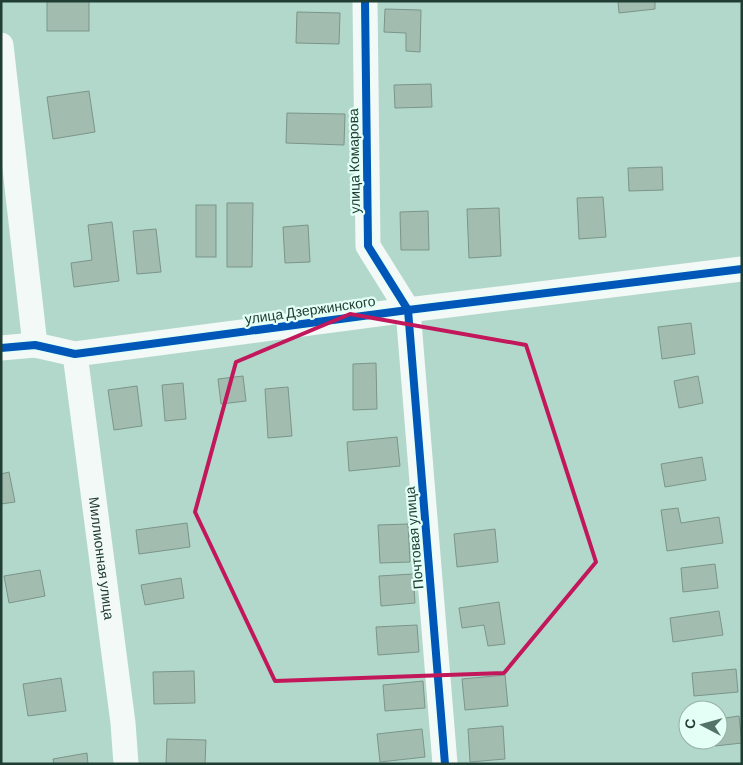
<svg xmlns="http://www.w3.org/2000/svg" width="743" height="765" font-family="Barlow,sans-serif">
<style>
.building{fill:#a2bcb0;stroke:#7b9589}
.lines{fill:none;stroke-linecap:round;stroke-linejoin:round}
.street{stroke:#f3f9f7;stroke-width:25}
.cycleway-casing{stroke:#e4fff6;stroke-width:11}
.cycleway{stroke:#0057b8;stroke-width:8}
.marked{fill:none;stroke:#c2185b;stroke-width:4;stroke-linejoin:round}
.labels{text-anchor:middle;stroke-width:4.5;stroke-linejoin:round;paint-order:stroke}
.street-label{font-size:14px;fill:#203d34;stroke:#e4fff6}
</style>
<rect width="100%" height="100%" fill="#b2d8cc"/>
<g class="building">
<rect x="47" y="1" width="42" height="30"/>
<polygon points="618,1 655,1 655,9 619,13"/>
<polygon points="385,9 421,10 420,52 406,51 406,33 384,32"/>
<polygon points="297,12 340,13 339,44 296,43"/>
<polygon points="431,84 432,107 395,108 394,85"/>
<polygon points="89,91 95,132 53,139 47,97"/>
<polygon points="287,113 345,114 344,145 286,143"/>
<polygon points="662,167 663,190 629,191 628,168"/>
<polygon points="603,197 606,237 579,239 577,198"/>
<polygon points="227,203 253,203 252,267 227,267"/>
<rect x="196" y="205" width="20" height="52"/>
<polygon points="499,208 501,256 469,258 467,209"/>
<polygon points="428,211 429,250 401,250 400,212"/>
<polygon points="112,222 119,281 74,287 71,263 92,260 88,225"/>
<polygon points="308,225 310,262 285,263 283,227"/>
<polygon points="156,229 161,272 137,274 133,231"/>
<polygon points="691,323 695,354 662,359 658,327"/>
<polygon points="376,363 377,409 353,410 353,364"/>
<polygon points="243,376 246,401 221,404 218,379"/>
<polygon points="698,376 703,403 679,408 674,381"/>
<polygon points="183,383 186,419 165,421 162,385"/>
<polygon points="137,386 142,426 114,430 108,390"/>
<polygon points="288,387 292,436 268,438 265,389"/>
<polygon points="397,437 400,466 349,471 347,442"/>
<polygon points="702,457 706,480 665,487 661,464"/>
<polygon points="9,472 15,502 1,504 1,474"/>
<polygon points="678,508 681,523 719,517 723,543 667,551 661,510"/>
<polygon points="187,523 190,547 139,554 136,530"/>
<polygon points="408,524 410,562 380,563 378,525"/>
<polygon points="495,529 498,562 457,567 454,534"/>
<polygon points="715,564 718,588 683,592 681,568"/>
<polygon points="40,570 45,596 9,603 4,576"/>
<polygon points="413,574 415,603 381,606 379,576"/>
<polygon points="181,578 184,598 145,605 141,585"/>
<polygon points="499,602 505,644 488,646 484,625 462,628 459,608"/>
<polygon points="719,611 723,635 673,642 670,618"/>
<polygon points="417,625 419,652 378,655 376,627"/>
<polygon points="736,669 738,692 694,696 692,673"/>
<polygon points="194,671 195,703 154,704 153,672"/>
<polygon points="505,675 508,706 465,710 462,679"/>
<polygon points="61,678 66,711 28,716 23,684"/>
<polygon points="423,681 425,708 385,711 383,685"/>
<polygon points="739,716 742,743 715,746 714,740 718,740 718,719"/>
<polygon points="503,726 505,759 470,762 468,729"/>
<polygon points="422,729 425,757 380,762 377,734"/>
<polygon points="167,739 206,740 205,764 166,764"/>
<polygon points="87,753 88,764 54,764 53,759"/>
</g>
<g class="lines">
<g class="street">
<polyline points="365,1 368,246 408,310 445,764"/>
<polyline points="1,45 35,345"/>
<polyline points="1,348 35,345 75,354 408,310 742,269"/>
<path id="s1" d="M75,354L123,723L126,764"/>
</g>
<defs>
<g id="cycleway">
<polyline points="365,1 368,246 408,310 445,764"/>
<polyline points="1,348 35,345 75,354 408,310 742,269"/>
</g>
</defs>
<use href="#cycleway" class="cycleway-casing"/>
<use href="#cycleway" class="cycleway"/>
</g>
<path class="marked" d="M350,314L526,345L596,562L504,673L275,681L195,512L236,362Z"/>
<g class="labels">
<g class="street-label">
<text transform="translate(354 161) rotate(-91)" y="5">улица Комарова</text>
<text transform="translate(310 310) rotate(-8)" y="5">улица Дзержинского</text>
<text transform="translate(414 538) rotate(-95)" y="5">Почтовая улица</text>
<text dy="5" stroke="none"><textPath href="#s1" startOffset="206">Миллионная улица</textPath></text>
</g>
</g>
<rect width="743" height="765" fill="none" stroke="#203d34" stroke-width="5"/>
<g transform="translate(703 725) rotate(276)"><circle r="24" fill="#e4fff6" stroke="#96b1a8"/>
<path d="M0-4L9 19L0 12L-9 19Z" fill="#537369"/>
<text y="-8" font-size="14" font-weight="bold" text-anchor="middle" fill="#203d34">С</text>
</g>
</svg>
